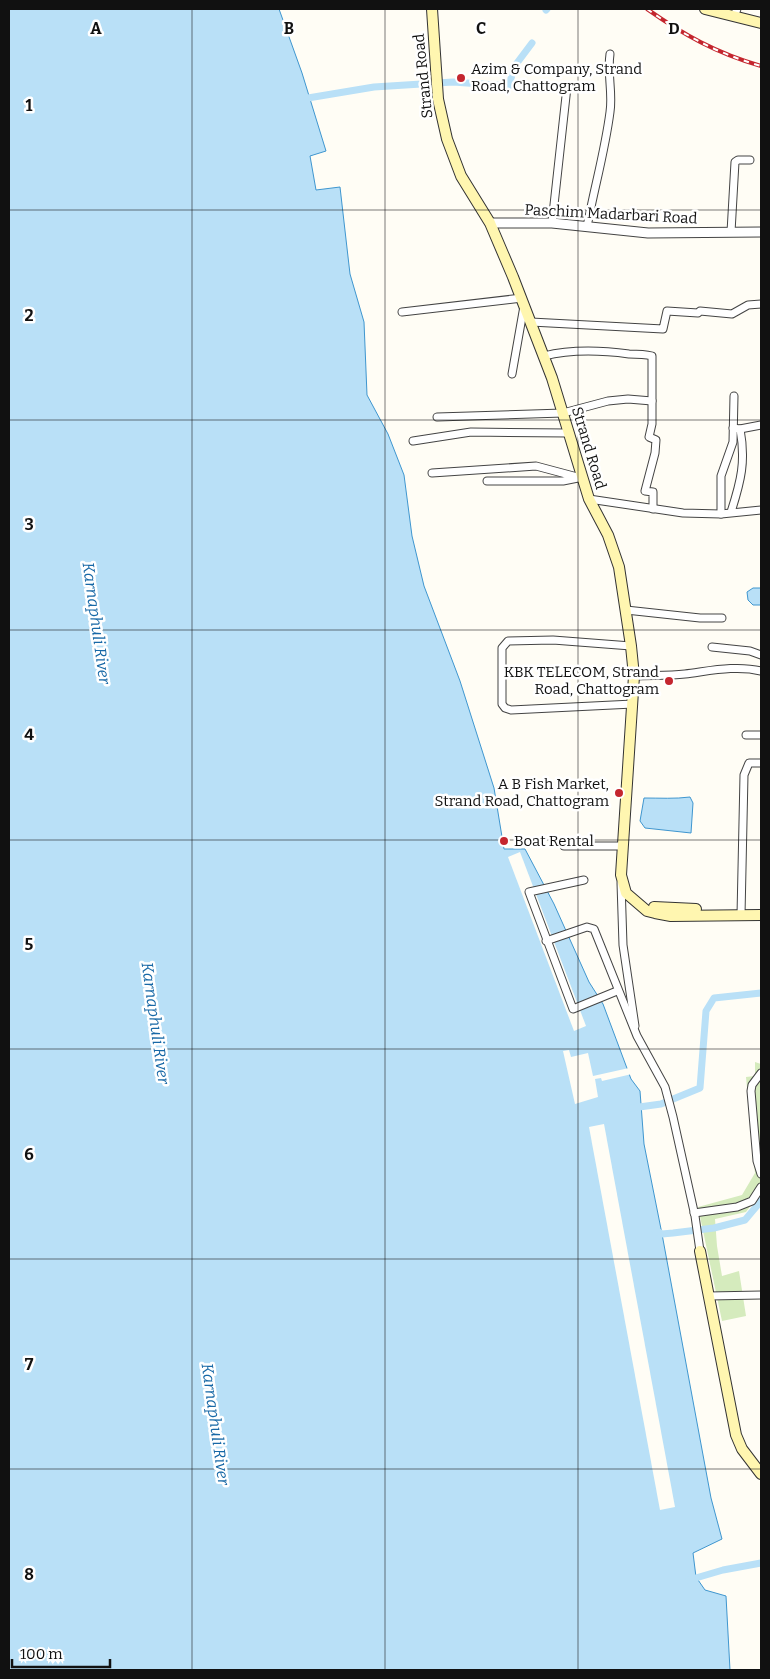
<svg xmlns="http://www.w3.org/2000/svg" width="770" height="1679" font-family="Bitter,serif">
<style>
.green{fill:#d5ebbd}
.water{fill:#b9e0f7;stroke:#3f96cf}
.pier{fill:#fffdf5}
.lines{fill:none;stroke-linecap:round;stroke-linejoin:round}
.canal{stroke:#b9e0f7;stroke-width:7}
.minor-casing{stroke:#444;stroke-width:9}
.tertiary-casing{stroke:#444;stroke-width:11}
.secondary-casing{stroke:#333;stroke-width:12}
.minor{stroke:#fff;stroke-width:7}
.tertiary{stroke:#fff;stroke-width:9}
.secondary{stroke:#fff6b0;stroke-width:10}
.rail-casing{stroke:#c4262e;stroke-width:4}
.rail{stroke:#fff;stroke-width:2;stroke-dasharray:5.5;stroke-linecap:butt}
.grid{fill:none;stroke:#111;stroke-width:1;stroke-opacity:0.55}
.poi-dot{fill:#c4262e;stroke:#fff;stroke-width:2}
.labels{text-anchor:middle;stroke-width:5;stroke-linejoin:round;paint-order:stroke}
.poi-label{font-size:15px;fill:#111;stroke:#fff;text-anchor:start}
.street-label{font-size:15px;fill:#111;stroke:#fff}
.water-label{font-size:16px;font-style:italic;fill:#1768a6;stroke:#fff}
.grid-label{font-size:16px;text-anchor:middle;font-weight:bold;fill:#111;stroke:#fff;stroke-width:5;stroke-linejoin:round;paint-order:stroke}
</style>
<rect width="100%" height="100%" fill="#fffdf5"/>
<polygon class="green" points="755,1062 761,1064 761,1129 760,1130 761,1192 746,1212 715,1219 717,1246 722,1276 739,1271 746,1316 722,1321 698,1207 742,1195 755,1173 746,1077 755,1076"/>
<g class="water">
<polygon points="9,9 279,9 302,73 326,151 310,156 316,190 340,187 350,274 364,322 367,395 388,434 404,475 412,536 424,586 460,681 494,788 504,849 525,849 554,904 589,982 603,1004 631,1079 640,1091 644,1144 662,1234 711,1498 722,1539 693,1553 696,1577 705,1590 726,1596 730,1670 9,1670"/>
<polygon points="753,588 761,588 761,605 753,605 748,600 747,592"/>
<path d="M690,797L693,803L691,833L645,828L640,821L644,798C660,798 675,799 690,797Z"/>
</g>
<g class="pier">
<polygon points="520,852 586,1026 574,1031 508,857"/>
<polygon points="569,1050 571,1057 588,1053 593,1076 629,1068 632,1074 602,1081 601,1078 595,1079 598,1097 575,1104 563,1051"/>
<polygon points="604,1124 675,1507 660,1510 589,1127"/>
</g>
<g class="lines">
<g class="canal">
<polyline points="546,10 547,9"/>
<polyline points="302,99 374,87 453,82 509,86 514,67 532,43"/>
<polyline points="632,1108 661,1104 700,1088 706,1011 714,998 761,993"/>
<polyline points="655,1230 662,1234 673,1233 714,1228 745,1220 761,1201"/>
<polyline points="689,1580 723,1570 761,1563"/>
</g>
<defs>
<g id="minor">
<polyline points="734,16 737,9"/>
<polyline points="552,223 567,87"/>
<path d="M587,227C594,189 605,151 610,112C613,93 607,74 610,54"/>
<polyline points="731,232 735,162 738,160 750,160"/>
<polyline points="402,312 522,298"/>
<polyline points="531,322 663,329 667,311 698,313 700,311 732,314 748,305 761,304"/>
<path d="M544,356C572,349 599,350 629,354C636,354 644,354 652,356V424L649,437L656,440L655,453L645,491L653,492V509"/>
<polyline points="512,374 524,306"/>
<polyline points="437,417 563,413 608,401 628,399 652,401"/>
<polyline points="740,429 761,425"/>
<polyline points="413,441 471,432 568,433"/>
<polyline points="432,473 536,466 581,478"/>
<polyline points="487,481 563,481 578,478"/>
<polyline points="589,499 683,513 721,514 761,510"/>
<path d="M731,512C741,481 746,461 740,429L733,428"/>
<polyline points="721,514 721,476 733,442 734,396"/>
<polyline points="626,610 700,618 722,618"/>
<polyline points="631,646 553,640 508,641 502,648 502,704 505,708 511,710 633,704"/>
<polyline points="712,647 750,651 761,655"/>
<path d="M634,676C651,675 668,676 685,674C710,671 736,665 761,671"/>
<polyline points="746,735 761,735"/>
<polyline points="564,846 623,846"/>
<polyline points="584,880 529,892 573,1009 617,991"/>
<polyline points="621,883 623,945 635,1026"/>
<polyline points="741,915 744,775 749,763 761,763"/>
<polyline points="546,941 587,927 594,929 637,1036 665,1087 673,1117 695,1216 700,1251"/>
<polyline points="761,1073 752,1085 751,1091 757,1161 761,1174"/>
<polyline points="694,1213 737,1207 752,1201 761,1187"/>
<polyline points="709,1296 761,1295"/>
</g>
<polyline id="tertiary" points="490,223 552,223 648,233 761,232"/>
<g id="secondary">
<polyline points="432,9 438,99 447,139 461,176 490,223 513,277 552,378 589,499 608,535 619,567 631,646 634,676 621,875 626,893 647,911 655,913 671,916 761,915"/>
<polyline points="705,9 761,23"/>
<polyline points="654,907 696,909"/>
<polyline points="700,1251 736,1435 742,1449 761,1474"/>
</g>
</defs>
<use href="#minor" class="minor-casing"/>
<use href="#tertiary" class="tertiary-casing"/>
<use href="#secondary" class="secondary-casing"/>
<use href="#minor" class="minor"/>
<use href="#tertiary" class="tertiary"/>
<use href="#secondary" class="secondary"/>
<defs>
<path id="rail" d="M647,9C684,35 716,53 761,66"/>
</defs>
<use href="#rail" class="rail-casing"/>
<use href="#rail" class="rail"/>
</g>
<path class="grid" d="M192,9V1670M385,9V1670M578,9V1670M9,210H761M9,420H761M9,630H761M9,840H761M9,1049H761M9,1259H761M9,1469H761"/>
<g class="poi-dot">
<circle cx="461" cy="78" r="5"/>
<circle cx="669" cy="681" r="5"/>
<circle cx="619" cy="793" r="5"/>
<circle cx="504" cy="841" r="5"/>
</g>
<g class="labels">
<g class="poi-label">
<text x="471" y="74">Azim &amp; Company, Strand<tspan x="471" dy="17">Road, Chattogram</tspan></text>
<text x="659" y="677" text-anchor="end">KBK TELECOM, Strand<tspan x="659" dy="17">Road, Chattogram</tspan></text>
<text x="609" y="789" text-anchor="end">A B Fish Market,<tspan x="609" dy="17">Strand Road, Chattogram</tspan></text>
<text x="514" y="846">Boat Rental</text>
</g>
<g class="street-label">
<text transform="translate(423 76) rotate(-96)" y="5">Strand Road</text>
<text transform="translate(611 214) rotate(3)" y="5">Paschim Madarbari Road</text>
<text transform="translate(589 448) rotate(73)" y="5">Strand Road</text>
</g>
<g class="water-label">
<text transform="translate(97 623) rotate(82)" y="6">Karnaphuli River</text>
<text transform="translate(156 1023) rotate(82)" y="6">Karnaphuli River</text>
<text transform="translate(216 1424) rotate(82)" y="6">Karnaphuli River</text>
</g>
</g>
<g class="grid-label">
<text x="96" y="34">A</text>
<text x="289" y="34">B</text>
<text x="481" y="34">C</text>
<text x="674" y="34">D</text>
<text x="29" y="111">1</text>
<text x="29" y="321">2</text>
<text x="29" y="530">3</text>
<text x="29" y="740">4</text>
<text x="29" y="950">5</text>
<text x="29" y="1160">6</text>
<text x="29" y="1370">7</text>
<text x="29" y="1580">8</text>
</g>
<rect width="770" height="1679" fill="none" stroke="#111111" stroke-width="20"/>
<path d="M12 1659v8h98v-8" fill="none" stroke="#111111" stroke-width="2.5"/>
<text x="20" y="1659" font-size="15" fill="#111111" stroke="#ffffff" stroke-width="4" paint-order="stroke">100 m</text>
</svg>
